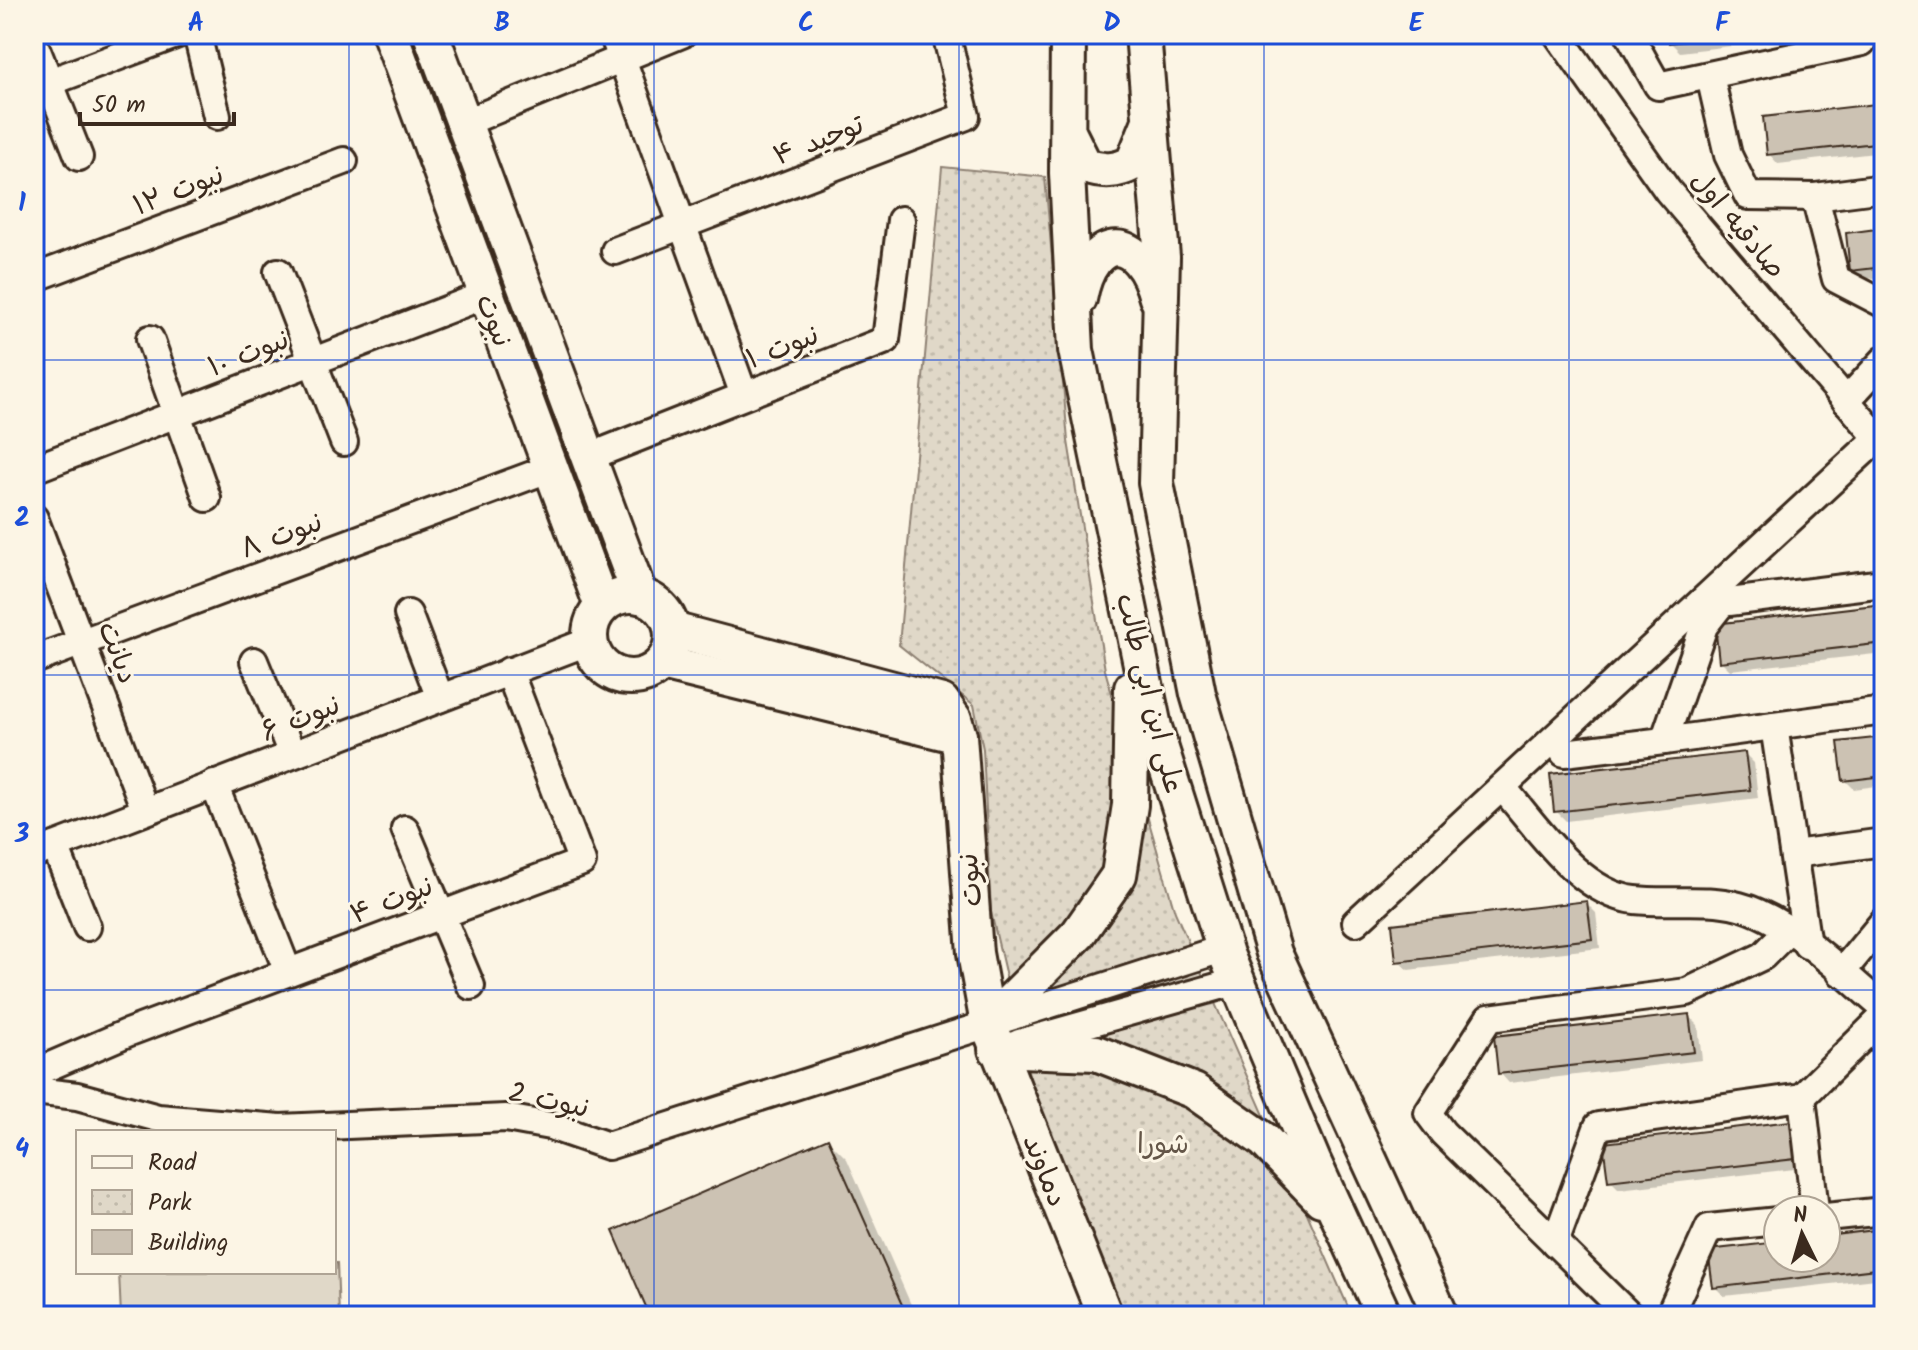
<svg xmlns="http://www.w3.org/2000/svg" width="1918" height="1350" font-family="Kalam,'Playpen Sans Arabic',sans-serif">
<style>
.park{fill:url(#park-dots);stroke:#8e8173;stroke-width:2}
.garden{fill:#e0d8c8;stroke:#8e8173;stroke-width:2}
.shadow{fill:#0003}
.building{fill:#ccc2b3;stroke:#3b2a1e;stroke-width:2}
.lines{fill:none;stroke-linecap:round;stroke-linejoin:round}
.minor-casing{stroke:#3b2a1e;stroke-width:32}
.major-casing{stroke:#3b2a1e;stroke-width:40}
.minor{stroke:#fcf5e5;stroke-width:26}
.major{stroke:#fcf5e5;stroke-width:34}
.grid{fill:none;stroke:#1d4ed8;stroke-width:2;stroke-opacity:0.55}
.labels{text-anchor:middle;stroke-width:6;stroke-linejoin:round;paint-order:stroke}
.street-label{font-size:28px;fill:#3b2a1e;stroke:#fcf5e5}
.park-label{font-size:28px;fill:#645648;stroke:#fcf5e5}
.neatline{fill:none;stroke:#1d4ed8;stroke-width:3}
.grid-label{font-size:26px;text-anchor:middle;font-weight:bold;fill:#1d4ed8}
</style>
<defs>
<pattern id="park-dots" width="8" height="8" patternUnits="userSpaceOnUse" patternTransform="scale(2)"><rect width="8" height="8" fill="#e0d8c8"/><path d="M2 2h.1M6 6h.1" fill="none" stroke="#c1baab" stroke-width="1.8" stroke-linecap="round"/></pattern>
</defs>
<rect width="100%" height="100%" fill="#fcf5e5"/>
<filter id="ink" filterUnits="userSpaceOnUse"><feTurbulence type="fractalNoise" baseFrequency=".0125" numOctaves="2"/><feDisplacementMap in="SourceGraphic" scale="16" xChannelSelector="R" yChannelSelector="G"/><feConvolveMatrix kernelMatrix="1 2 1 2 8 2 1 2 1" color-interpolation-filters="sRGB"/></filter>
<g filter="url(#ink)">
<polygon class="park" points="942,167 1045,177 1068,441 1105,670 1175,912 1352,1316 1125,1316 1038,1114 991,912 983,749 974,705 899,645"/>
<polygon class="garden" points="334,1263 337,1263 339,1316 121,1316 119,1272 334,1272"/>
<g class="shadow">
<polygon points="1670,34 1835,34 1680,52 1671,43"/>
<polygon points="1884,105 1884,152 1778,164 1769,154"/>
<polygon points="1884,230 1884,277 1862,279 1852,270"/>
<polygon points="1884,606 1884,653 1730,670 1721,661"/>
<polygon points="1884,739 1884,785 1854,789 1845,780"/>
<polygon points="1745,754 1754,763 1758,798 1566,821 1556,811"/>
<polygon points="1586,903 1596,913 1600,948 1408,970 1398,961"/>
<polygon points="1689,1016 1698,1025 1702,1060 1509,1083 1500,1073"/>
<polygon points="1798,1122 1812,1167 1619,1189 1610,1180"/>
<polygon points="828,1140 847,1159 916,1316 652,1316"/>
<polygon points="1884,1231 1884,1278 1724,1296 1715,1287 1778,1244 1778,1258 1826,1258 1826,1238"/>
</g>
<g class="building">
<polygon points="1668,34 1751,34 1669,43"/>
<polygon points="1884,103 1884,142 1767,155 1763,117"/>
<polygon points="1884,228 1884,267 1850,271 1846,233"/>
<polygon points="1884,604 1884,643 1719,662 1715,624"/>
<polygon points="1884,737 1884,776 1843,781 1838,742"/>
<polygon points="1745,752 1750,790 1554,812 1550,774"/>
<polygon points="1587,901 1592,939 1396,962 1392,924"/>
<polygon points="1689,1014 1694,1052 1498,1074 1494,1036"/>
<polygon points="1799,1120 1804,1158 1608,1181 1603,1143"/>
<polygon points="828,1138 907,1316 650,1316 613,1231"/>
<polygon points="1884,1229 1884,1268 1713,1288 1708,1250 1778,1242 1778,1258 1826,1258 1826,1236"/>
</g>
<g class="lines">
<defs>
<g id="minor">
<polyline points="197,34 217,116"/>
<polyline points="613,34 744,395"/>
<polyline points="1557,34 1668,191 1884,445"/>
<polyline points="1629,34 1658,86 1862,42"/>
<polyline points="34,43 79,157"/>
<polyline points="1710,76 1728,155 1748,196 1815,197 1884,188"/>
<polyline points="34,88 178,34"/>
<polyline points="464,123 682,34"/>
<polyline points="1815,197 1836,279 1884,304"/>
<polyline points="615,251 966,116 946,34"/>
<polyline points="278,272 344,442"/>
<polyline points="34,278 344,161"/>
<polyline points="150,339 207,498"/>
<polyline points="1846,401 1884,360"/>
<polyline points="589,457 886,340 901,220"/>
<polyline points="34,469 485,295"/>
<polyline points="34,518 145,810"/>
<polyline points="1705,605 1884,583"/>
<polyline points="408,614 440,698"/>
<polyline points="34,660 551,468"/>
<polyline points="254,661 292,754"/>
<polyline points="1774,726 1807,945"/>
<polyline points="1664,741 1884,711"/>
<polyline points="1564,753 1664,741 1704,626 1722,603"/>
<polyline points="214,784 288,972"/>
<path d="M1502,787C1536,825 1579,894 1635,900C1669,904 1706,897 1739,906C1790,919 1844,975 1884,1008"/>
<polyline points="405,829 471,986"/>
<polyline points="55,846 87,927"/>
<polyline points="34,854 590,641"/>
<polyline points="1794,854 1884,842"/>
<polyline points="1356,922 1878,438"/>
<polyline points="1841,973 1884,921"/>
<polyline points="1019,1043 1238,981"/>
<polyline points="34,1073 127,1033 582,862 509,671"/>
<polyline points="34,1091 77,1096 158,1118 280,1128 506,1118 550,1126 608,1146 1225,948"/>
<polyline points="1802,1097 1815,1210"/>
<polyline points="1826,1217 1884,1211"/>
<polyline points="1555,1243 1598,1126 1802,1097 1884,1016"/>
<polyline points="1630,1316 1443,1133 1428,1113 1489,1018 1687,992 1763,956 1787,932"/>
<polyline points="1669,1316 1709,1228 1778,1221"/>
</g>
<g id="major">
<polyline points="390,34 602,606"/>
<polyline points="431,34 640,596"/>
<polyline points="1068,34 1067,173 1076,350 1154,727 1226,954 1313,1161 1384,1316"/>
<polyline points="1143,34 1162,257 1156,483 1198,694 1274,953 1441,1316"/>
<path d="M1068,132L1085,166C1103,172 1116,172 1133,163L1150,121"/>
<path d="M1079,299C1092,230 1140,233 1157,298"/>
<circle cx="631" cy="636" r="41"/>
<polyline points="672,630 942,702 954,719 959,736 975,953 988,1024 1105,1316"/>
<polyline points="662,663 959,736"/>
<polyline points="988,1024 1078,934 1119,875 1130,805 1132,688"/>
<polyline points="996,1049 1096,1053 1194,1091 1264,1140 1321,1199"/>
</g>
</defs>
<use href="#minor" class="minor-casing"/>
<use href="#major" class="major-casing"/>
<use href="#minor" class="minor"/>
<use href="#major" class="major"/>
</g>
</g>
<path class="grid" d="M349,34V1316M654,34V1316M959,34V1316M1264,34V1316M1569,34V1316M34,360H1884M34,675H1884M34,990H1884"/>
<g class="labels">
<g class="street-label">
<text transform="translate(818 139) rotate(-21)" y="10">توحید ۴</text>
<text transform="translate(178 189) rotate(-21)" y="10">نبوت ۱۲</text>
<text transform="translate(1739 224) rotate(50)" y="10">صادقیه اول</text>
<text transform="translate(495 320) rotate(69)" y="10">نبوت</text>
<text transform="translate(782 346) rotate(-21)" y="10">نبوت ۱</text>
<text transform="translate(248 352) rotate(-21)" y="10">نبوت ۱۰</text>
<text transform="translate(281 534) rotate(-20)" y="10">نبوت ۸</text>
<text transform="translate(119 652) rotate(69)" y="10">دیانت</text>
<text transform="translate(1151 693) rotate(76)" y="10">علی ابن ابی طالب</text>
<text transform="translate(300 717) rotate(-21)" y="10">نبوت ۶</text>
<text transform="translate(969 880) rotate(-95)" y="10">نبوت</text>
<text transform="translate(391 899) rotate(-21)" y="10">نبوت ۴</text>
<text transform="translate(549 1099) rotate(12)" y="10">نبوت 2</text>
<text transform="translate(1046 1170) rotate(68)" y="10">دماوند</text>
</g>
<g class="park-label">
<text x="1163" y="1153">شورا</text>
</g>
</g>
<rect width="1918" height="1350" fill="none" stroke="#fcf5e5" stroke-width="88"/>
<rect x="76" y="1130" width="260" height="144" fill="#fcf5e5" stroke="#afa495" stroke-width="2"/>
<rect x="92" y="1156" width="40" height="12" fill="#fcf5e5" stroke="#afa495" stroke-width="2"/>
<text x="148" y="1170" font-size="24" fill="#3b2a1e">Road</text>
<rect x="92" y="1190" width="40" height="24" fill="url(#park-dots)" stroke="#afa495" stroke-width="2"/>
<text x="148" y="1210" font-size="24" fill="#3b2a1e">Park</text>
<rect x="92" y="1230" width="40" height="24" fill="#ccc2b3" stroke="#afa495" stroke-width="2"/>
<text x="148" y="1250" font-size="24" fill="#3b2a1e">Building</text>
<g transform="translate(1802 1234) rotate(355)"><circle r="38" fill="#fcf5e5" stroke="#afa495" stroke-width="2"/>
<path d="M0-6L14 30L0 20L-14 30Z" fill="#3b2a1e"/>
<text y="-12" font-size="22" font-weight="bold" text-anchor="middle" fill="#3b2a1e">N</text>
</g>
<path d="M80 112v12h154v-12" fill="none" stroke="#3b2a1e" stroke-width="4"/>
<text x="92" y="112" font-size="24" fill="#3b2a1e" stroke="#fcf5e5" stroke-width="6" paint-order="stroke">50 m</text>
<rect x="44" y="44" width="1830" height="1262" class="neatline"/>
<g class="grid-label">
<text x="196" y="31">A</text>
<text x="502" y="31">B</text>
<text x="806" y="31">C</text>
<text x="1112" y="31">D</text>
<text x="1416" y="31">E</text>
<text x="1722" y="31">F</text>
<text x="22" y="211">1</text>
<text x="22" y="526">2</text>
<text x="22" y="842">3</text>
<text x="22" y="1157">4</text>
</g>
</svg>
